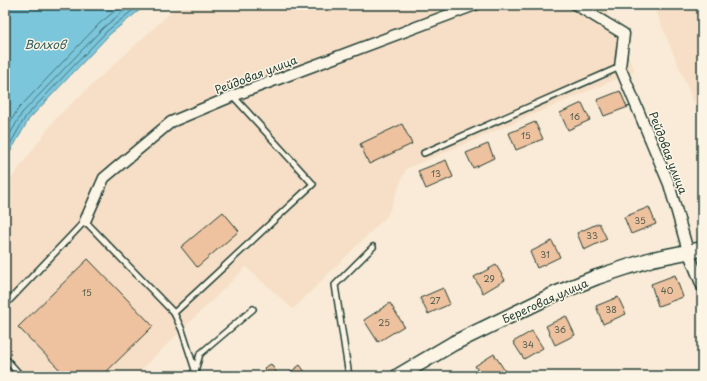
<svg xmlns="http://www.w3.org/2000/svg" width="707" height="381" font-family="'Playpen Sans',sans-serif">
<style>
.built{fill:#f6dfc6}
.water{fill:#7cc6dc;stroke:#578f99}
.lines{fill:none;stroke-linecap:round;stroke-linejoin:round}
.shore{stroke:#447477;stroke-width:1}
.building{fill:#efc29f;stroke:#1f3d34}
.lane-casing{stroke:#1f3d34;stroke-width:8}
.street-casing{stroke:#1f3d34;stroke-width:13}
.secondary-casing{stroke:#1f3d34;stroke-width:17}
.lane{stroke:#fcf5e5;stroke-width:5}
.street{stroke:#fcf5e5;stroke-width:10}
.secondary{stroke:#fcf5e5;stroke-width:14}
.labels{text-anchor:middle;stroke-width:3;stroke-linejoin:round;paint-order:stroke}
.number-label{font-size:9px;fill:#535e4f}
.street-label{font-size:11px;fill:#1f3d34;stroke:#fcf5e5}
.water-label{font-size:12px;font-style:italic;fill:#365f5e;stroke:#fcf5e5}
</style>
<rect width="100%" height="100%" fill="#f9ebd7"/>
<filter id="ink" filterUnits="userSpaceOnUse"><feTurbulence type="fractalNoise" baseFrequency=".025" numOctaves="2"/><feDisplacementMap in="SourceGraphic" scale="8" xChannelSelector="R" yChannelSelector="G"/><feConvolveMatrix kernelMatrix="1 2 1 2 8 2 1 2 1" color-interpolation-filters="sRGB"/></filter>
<g filter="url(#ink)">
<g class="built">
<polygon points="179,5 603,5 635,71 406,169 387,216 293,309 246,267 135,376 5,376 5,187 57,117"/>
<polygon points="653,5 702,5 702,121 701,119"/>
</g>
<polygon class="water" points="5,5 146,5 110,34 29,119 5,161"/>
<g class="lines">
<g class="shore">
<polyline points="5,131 18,109 99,24 122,5"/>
<polyline points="5,143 22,113 103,28 131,5"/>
<polyline points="5,153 26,116 107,31 139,5"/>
</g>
</g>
<g class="building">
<polygon points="620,91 627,107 636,104 604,116 597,100"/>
<polygon points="582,103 590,120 568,130 560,113"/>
<polygon points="535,122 543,139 516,150 509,133"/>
<polygon points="402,124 412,144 369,164 360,144"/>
<polygon points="488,144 494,158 473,168 466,153"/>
<polygon points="446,160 453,177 426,189 418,171"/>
<polygon points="649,207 656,224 631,234 624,217"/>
<polygon points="223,212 239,231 197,267 181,247"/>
<polygon points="599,223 607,239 584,250 577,233"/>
<polygon points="552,241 560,257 537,268 530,252"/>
<polygon points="88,259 153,326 102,376 66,376 18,327"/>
<polygon points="496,265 505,280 483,293 474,277"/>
<polygon points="675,275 683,297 658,306 651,284"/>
<polygon points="443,288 450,304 428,314 420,298"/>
<polygon points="618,297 626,314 603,324 596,306"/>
<polygon points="390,303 404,326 378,342 364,320"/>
<polygon points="566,316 575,335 555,345 546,326"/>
<polygon points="532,331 543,348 524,359 513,342"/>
<polygon points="494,354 505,371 497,376 481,376 475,366"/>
<polygon points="271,364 278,375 268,376 264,368"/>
<polygon points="300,365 308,376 285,376"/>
</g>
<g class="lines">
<defs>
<g id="lane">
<polyline points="424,153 620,67"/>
<polyline points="5,305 85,221 174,313 182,330 197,376"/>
<polyline points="174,313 313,184 233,96"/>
<polyline points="5,358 21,376"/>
<polyline points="189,376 195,371 200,354 253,309"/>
<polyline points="349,376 335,285 373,247"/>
</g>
<g id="street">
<polyline points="576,5 624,34 620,67 669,184 688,251 702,286"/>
<polyline points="85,221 104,178 171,122 233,96 475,5"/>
</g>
<polyline id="secondary" points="398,376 454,343 555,294 597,277 652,259 702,249"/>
</defs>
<use href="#lane" class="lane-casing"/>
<use href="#street" class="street-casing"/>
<use href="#secondary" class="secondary-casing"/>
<use href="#lane" class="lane"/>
<use href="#street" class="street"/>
<use href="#secondary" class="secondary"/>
</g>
</g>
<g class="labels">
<g class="number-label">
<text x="575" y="120">16</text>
<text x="526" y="139">15</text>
<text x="436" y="177">13</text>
<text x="640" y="224">35</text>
<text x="592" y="239">33</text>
<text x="545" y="258">31</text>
<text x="489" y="282">29</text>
<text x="667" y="294">40</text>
<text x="87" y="296">15</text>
<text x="435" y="304">27</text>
<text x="611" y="313">38</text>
<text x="384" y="326">25</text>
<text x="560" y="333">36</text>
<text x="528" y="348">34</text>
</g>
<g class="street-label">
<text transform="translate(256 75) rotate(-21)" y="4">Рейдовая улица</text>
<text transform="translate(668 153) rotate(69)" y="4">Рейдовая улица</text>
<text transform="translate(545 301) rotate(-24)" y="4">Береговая улица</text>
</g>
<g class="water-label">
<text x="45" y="49">Волхов</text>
</g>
</g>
<rect width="707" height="381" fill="none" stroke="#fcf5e5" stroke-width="20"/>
<rect x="10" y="10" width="687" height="361" fill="none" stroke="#1f3d34" stroke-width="1.5" filter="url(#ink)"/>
</svg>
